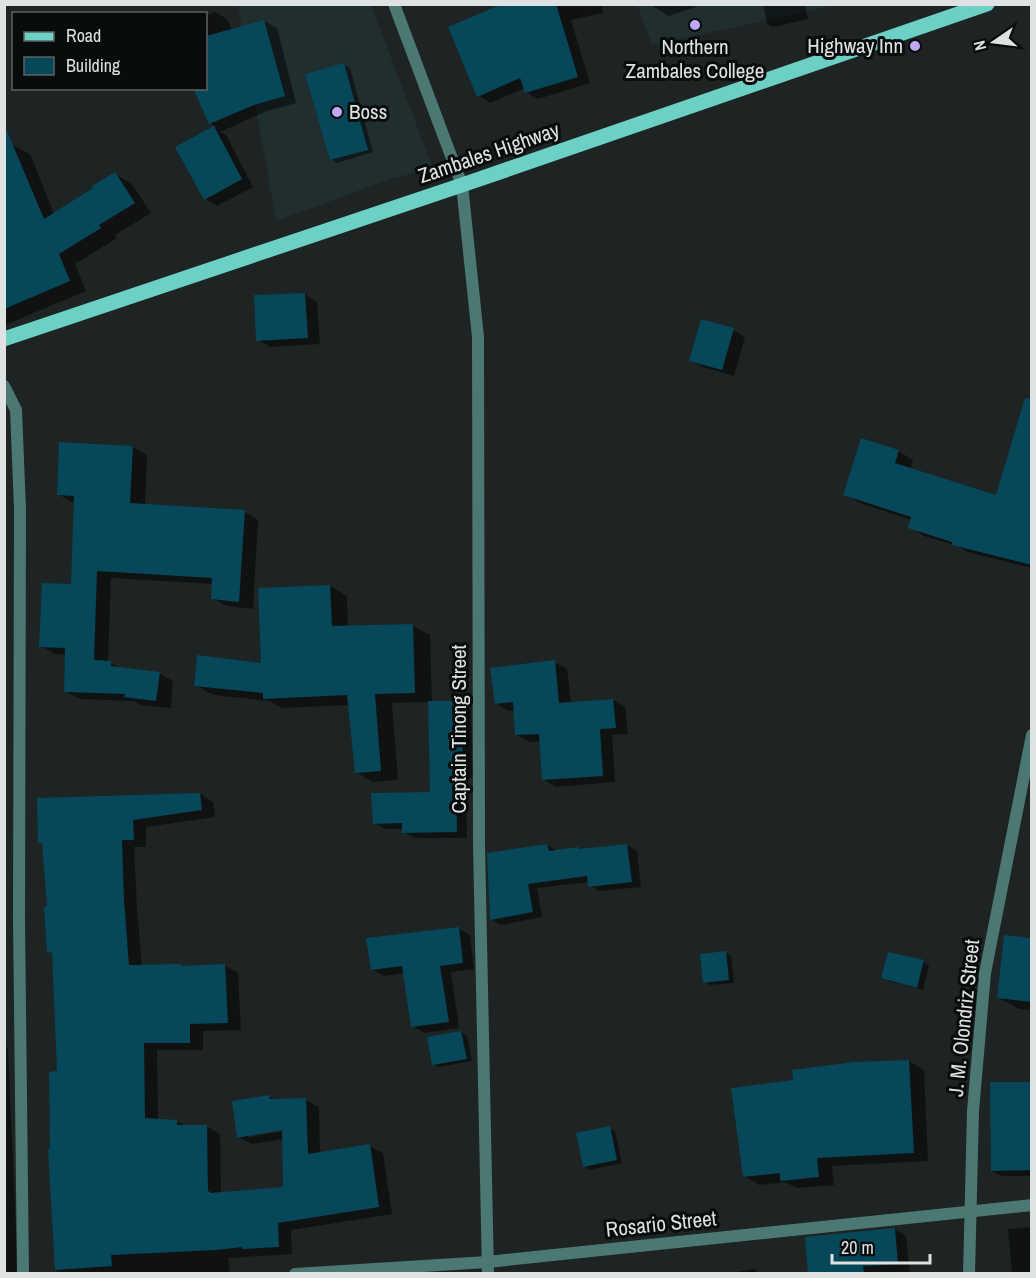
<svg xmlns="http://www.w3.org/2000/svg" width="1036" height="1278" font-family="'Archivo Narrow',sans-serif">
<style>
.built{fill:#212e30}
.shadow{fill:#0007;fill-rule:evenodd}
.building{fill:#06475a}
.lines{fill:none;stroke-linecap:round;stroke-linejoin:round}
.minor{stroke:#4b7873;stroke-width:12}
.tertiary{stroke:#4b7873;stroke-width:12}
.primary{stroke:#6dd0c5;stroke-width:15}
.poi-dot{fill:#c1a8f3;stroke:#090c0c;stroke-width:2}
.labels{text-anchor:middle;stroke-width:6;stroke-linejoin:round;paint-order:stroke}
.poi-label{font-size:21px;fill:#dfe2e3;stroke:#090c0c;text-anchor:end}
.street-label{font-size:21px;fill:#dfe2e3;stroke:#090c0c}
</style>
<rect width="100%" height="100%" fill="#1e2323"/>
<g class="built">
<polygon points="238,5 371,5 433,168 391,179 276,221"/>
<polygon points="637,5 637,4 836,5 652,45"/>
</g>
<g class="shadow">
<polygon points="506,4 601,4 603,13 571,20 590,83 538,99 526,92 525,88 490,103 478,95"/>
<polygon points="649,4 704,4 669,16"/>
<polygon points="763,4 805,4 808,19 773,27 767,24"/>
<polygon points="215,12 227,19 232,30 264,21 277,28 296,103 267,111 220,132 226,135 253,187 217,206 205,199 177,147 216,127 210,123 206,88 206,16"/>
<polygon points="344,65 350,68 373,152 337,163 331,159"/>
<polygon points="13,145 30,154 54,214 115,174 132,184 151,213 115,235 117,238 75,264 86,291 5,325 4,148"/>
<polygon points="305,294 317,302 320,344 270,347 258,340"/>
<polygon points="733,330 745,337 734,376 703,367 690,360"/>
<polygon points="133,447 147,455 145,506 244,512 258,520 253,609 227,606 212,598 213,584 111,578 108,662 123,669 159,673 173,681 171,708 140,705 134,701 80,699 65,691 66,655 55,654 41,646 72,586 75,503 72,502 58,494"/>
<polygon points="898,451 913,460 910,470 997,497 1032,451 1032,568 968,552 958,546 924,536 910,527 912,520 860,503 845,494"/>
<polygon points="330,586 347,596 348,627 413,626 430,635 432,702 461,703 471,709 473,778 466,778 467,838 415,838 404,832 404,829 385,829 374,823 432,794 430,702 392,703 398,780 373,782 356,772 350,705 282,708 269,701 213,695 196,685 263,664"/>
<polygon points="554,662 567,669 571,703 613,700 625,707 628,734 612,735 615,782 556,787 543,779 541,741 529,742 517,735 515,710 509,711 496,703"/>
<path d="M200,794L213,802L215,817L146,827V847H134L137,908L142,966H181L184,967L225,966L238,973L241,1030L203,1031V1050H157L158,1120L177,1121L186,1126H206L220,1134L221,1194L285,1188L284,1139L252,1144L238,1137L269,1097L276,1100H306L319,1107L320,1153L369,1146L383,1153L392,1214L291,1230L292,1254L228,1258L230,1274H57L50,1151L59,1073L54,950L48,908L44,844L40,842ZM290,1127V1130L248,1137V1134Z"/>
<polygon points="547,845 557,851 578,848 582,851 627,845 637,851 641,887 599,891 590,886 589,882 537,888 542,917 501,925 491,919"/>
<polygon points="459,929 470,935 474,969 451,972 459,1028 424,1033 413,1026 405,973 384,976 373,970"/>
<polygon points="1032,939 1032,1010 1019,1009 999,998"/>
<polygon points="725,953 731,956 734,983 710,985 705,982"/>
<polygon points="923,962 929,965 923,990 889,981 883,977"/>
<polygon points="461,1032 467,1036 472,1061 439,1067 433,1064"/>
<polygon points="4,1046 8,1048 18,1274 4,1274"/>
<polygon points="909,1061 924,1070 928,1161 832,1166 834,1185 797,1188 785,1182 759,1185 744,1176"/>
<polygon points="1029,1083 1032,1084 1032,1176 1002,1176 992,1171"/>
<polygon points="609,1128 615,1131 622,1163 590,1170 584,1166"/>
<polygon points="1032,1227 1032,1274 1012,1274 1008,1229"/>
<polygon points="895,1229 906,1236 910,1274 810,1274"/>
<polygon points="754,1269 762,1274 724,1274"/>
</g>
<g class="building">
<polygon points="502,4 556,4 578,77 525,93 520,78 477,97 448,27"/>
<polygon points="264,20 285,96 254,105 209,124 193,88 206,88 206,36"/>
<polygon points="344,63 368,150 330,160 305,74"/>
<polygon points="4,124 44,219 93,188 92,186 115,172 135,203 99,225 101,228 59,254 70,281 4,309"/>
<polygon points="214,126 242,179 204,200 175,147"/>
<polygon points="305,293 308,338 256,341 254,295"/>
<polygon points="701,319 734,328 722,370 689,361"/>
<polygon points="1025,398 1032,399 1032,565 952,545 952,542 908,528 911,517 843,495 861,438 899,450 895,463 996,495"/>
<polygon points="59,442 133,446 130,503 245,510 239,602 211,599 212,578 97,571 94,660 111,661 111,666 160,672 156,701 124,697 125,694 64,692 65,648 39,647 42,583 71,584 74,496 57,495"/>
<polygon points="330,585 332,626 413,624 415,693 375,694 381,771 355,773 347,695 263,699 263,693 194,686 197,655 261,663 258,588"/>
<polygon points="555,660 559,703 613,699 616,728 600,729 603,776 542,780 539,734 515,735 513,702 495,704 490,668"/>
<polygon points="428,701 461,701 463,772 456,773 457,832 402,833 402,823 373,824 371,793 430,792"/>
<polygon points="200,793 202,810 133,820 134,840 122,840 124,900 129,965 181,964 181,966 225,964 228,1023 190,1024 190,1043 144,1043 145,1118 177,1120 177,1125 207,1125 208,1192 210,1191 210,1193 283,1187 282,1130 237,1138 232,1101 269,1095 270,1099 306,1098 308,1154 370,1144 379,1207 278,1223 279,1247 242,1249 242,1247 216,1250 111,1255 112,1266 55,1270 48,1149 50,1149 49,1072 57,1071 52,952 47,953 44,907 47,906 42,843 38,843 37,798"/>
<polygon points="547,844 549,851 578,847 579,849 627,844 632,882 588,887 587,876 528,884 533,912 490,920 487,853"/>
<polygon points="459,927 463,963 440,966 449,1022 411,1027 402,966 371,970 366,938"/>
<polygon points="1004,935 1032,938 1032,1002 997,998"/>
<polygon points="726,951 729,980 703,983 700,954"/>
<polygon points="888,952 924,960 917,988 881,978"/>
<polygon points="461,1031 467,1059 432,1065 427,1037"/>
<polygon points="909,1060 914,1153 817,1158 819,1177 780,1181 780,1173 743,1177 731,1088 793,1080 792,1070 854,1062"/>
<polygon points="990,1082 1030,1082 1030,1112 1032,1112 1032,1170 991,1171"/>
<polygon points="610,1126 617,1160 583,1167 576,1133"/>
<polygon points="895,1228 898,1264 863,1266 864,1274 808,1274 805,1237"/>
</g>
<g class="lines">
<g class="minor">
<polyline points="462,185 478,337 479,845 488,1274"/>
<polyline points="295,1274 487,1262 1032,1205"/>
</g>
<g class="tertiary">
<polyline points="394,4 462,185"/>
<polyline points="4,386 16,410 20,509 19,919 23,1274"/>
<polyline points="969,1274 973,1111 985,973 1032,735"/>
</g>
<polyline class="primary" points="4,339 462,185 987,4"/>
</g>
<g class="poi-dot">
<circle cx="695" cy="25" r="6"/>
<circle cx="915" cy="46" r="6"/>
<circle cx="337" cy="112" r="6"/>
</g>
<g class="labels">
<g class="poi-label">
<text x="903" y="53">Highway Inn</text>
<text x="695" y="54" text-anchor="middle">Northern<tspan x="695" dy="24">Zambales College</tspan></text>
<text x="349" y="119" text-anchor="start">Boss</text>
</g>
<g class="street-label">
<text transform="translate(489 153) rotate(-19)" y="7">Zambales Highway</text>
<text transform="translate(459 729) rotate(-90)" y="7">Captain Tinong Street</text>
<text transform="translate(964 1018) rotate(-84)" y="7">J. M. Olondriz Street</text>
<text transform="translate(661 1224) rotate(-6)" y="7">Rosario Street</text>
</g>
</g>
<rect width="1036" height="1278" fill="none" stroke="#dfe2e3" stroke-width="12"/>
<rect x="12" y="12" width="195" height="78" fill="#090c0c" stroke="#5f6262" stroke-width="1.5"/>
<rect x="24" y="32" width="30" height="9" fill="#6dd0c5" stroke="#5f6262" stroke-width="1.5"/>
<text x="66" y="42" font-size="18" fill="#dfe2e3">Road</text>
<rect x="24" y="57" width="30" height="18" fill="#06475a" stroke="#5f6262" stroke-width="1.5"/>
<text x="66" y="72" font-size="18" fill="#dfe2e3">Building</text>
<g transform="translate(994 42) rotate(256)" stroke="#090c0c" stroke-width="4.5" paint-order="stroke">
<path d="M0-4.5L10 22L0 15L-10 22Z" fill="#dfe2e3"/>
<text y="-9" font-size="16" font-weight="bold" text-anchor="middle" fill="#dfe2e3">N</text>
</g>
<path d="M832 1254v9h98v-9" fill="none" stroke="#dfe2e3" stroke-width="3"/>
<text x="841" y="1254" font-size="18" fill="#dfe2e3" stroke="#090c0c" stroke-width="4.5" paint-order="stroke">20 m</text>
</svg>
